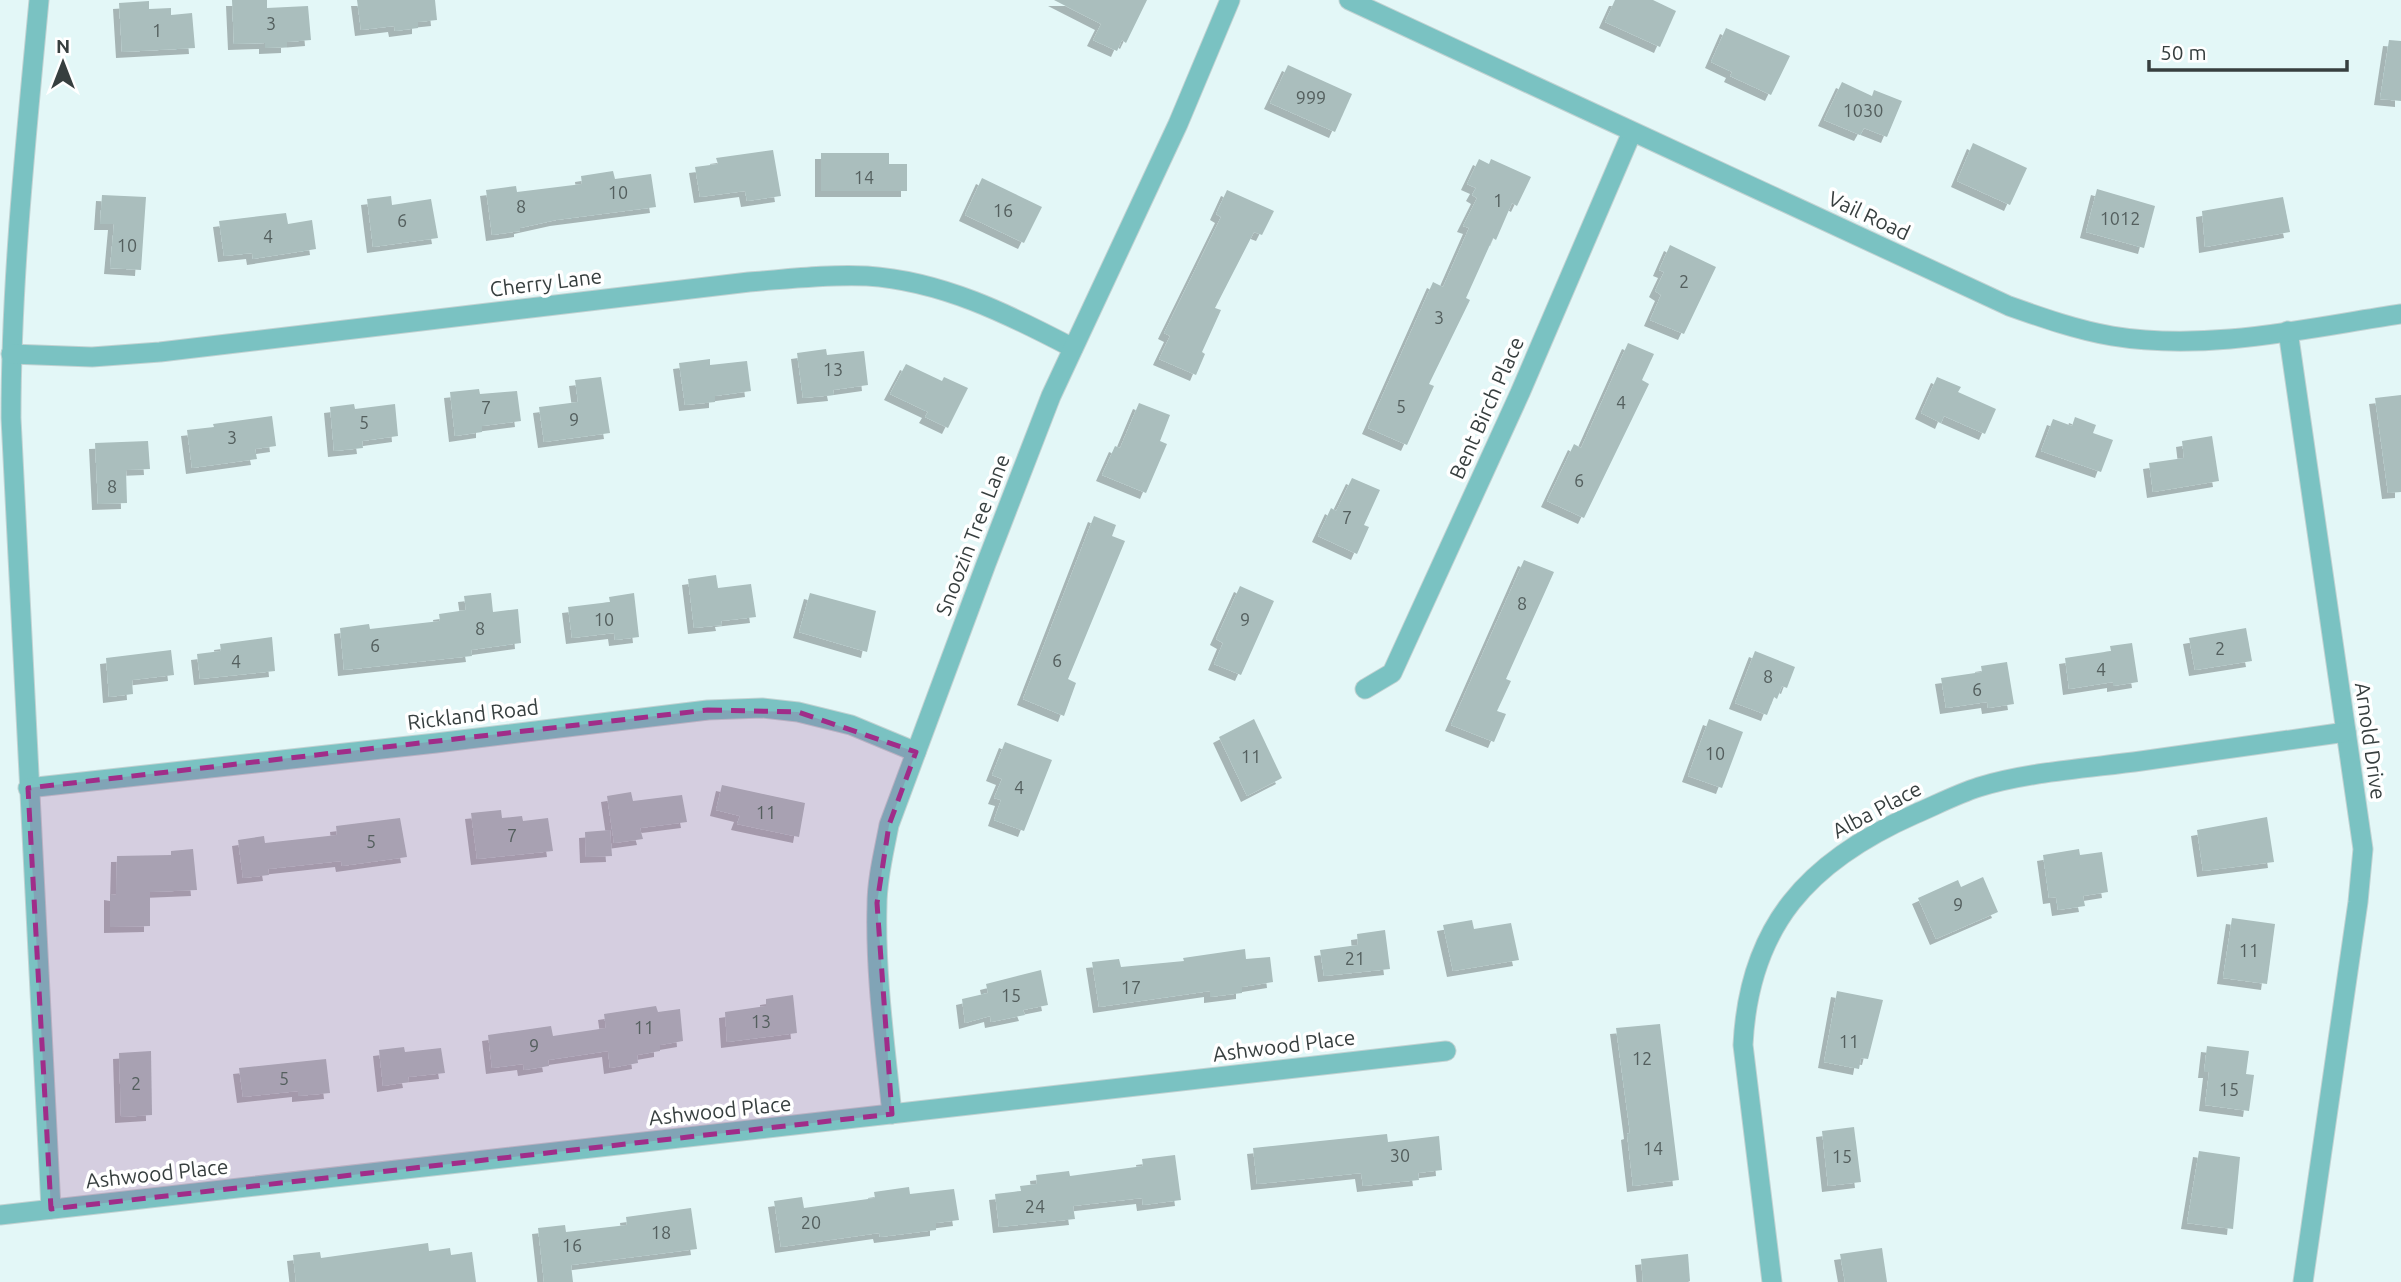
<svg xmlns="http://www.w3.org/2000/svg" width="2401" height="1282" font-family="Ubuntu,sans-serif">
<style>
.building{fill:#aabebd;filter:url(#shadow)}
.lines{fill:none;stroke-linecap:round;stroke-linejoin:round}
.minor-casing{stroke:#c1d2d2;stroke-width:21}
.tertiary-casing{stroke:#c1d2d2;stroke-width:21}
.minor{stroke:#7ac2c2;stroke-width:19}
.tertiary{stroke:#7ac2c2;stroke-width:19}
.marked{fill:#a02d89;fill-opacity:0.2;stroke:#a02d89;stroke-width:5;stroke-dasharray:14 9;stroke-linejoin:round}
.labels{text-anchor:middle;stroke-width:7;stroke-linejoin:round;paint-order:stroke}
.number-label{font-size:18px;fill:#545f5e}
.street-label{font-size:21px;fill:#373f3f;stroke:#fff}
</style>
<defs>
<filter id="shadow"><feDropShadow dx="-6" dy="6" stdDeviation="0" flood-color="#0004"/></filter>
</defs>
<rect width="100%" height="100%" fill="#e3f7f7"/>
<g class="building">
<polygon points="232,0 267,0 267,8 308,6 311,40 287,42 287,47 265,48 265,43 234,44"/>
<polygon points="357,0 435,0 437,20 418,22 418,28 395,31 394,26 361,30"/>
<polygon points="1054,0 1147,0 1126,43 1122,40 1117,51 1093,40 1101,24"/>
<polygon points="1615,0 1653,0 1676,11 1660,47 1605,22"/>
<polygon points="149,1 149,9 171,8 171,15 192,13 195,48 122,52 119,3"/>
<polygon points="1726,28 1790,56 1771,95 1730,76 1732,72 1711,62"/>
<polygon points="2389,40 2401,41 2401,101 2380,99"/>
<polygon points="1288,65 1352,94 1335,132 1270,103"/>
<polygon points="1842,82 1872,96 1874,90 1902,101 1887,137 1864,128 1860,135 1824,120"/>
<polygon points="1973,143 2027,168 2010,205 1957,181"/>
<polygon points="773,150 781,196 747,201 745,191 700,197 695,167 718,164 716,158"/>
<polygon points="821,153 889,153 889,164 907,164 907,191 821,191"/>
<polygon points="1479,159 1489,164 1491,159 1531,177 1517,206 1512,203 1496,240 1493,238 1466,298 1470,300 1429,384 1434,386 1407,445 1368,428 1433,282 1443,287 1469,228 1463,226 1477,198 1472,195 1476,188 1467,184"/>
<polygon points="613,171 615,179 651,174 656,207 556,220 520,228 520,231 492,235 486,190 516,186 517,192 582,184 581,176"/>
<polygon points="982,178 1042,207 1024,243 965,215"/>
<polygon points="2097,189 2155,206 2144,248 2086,232"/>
<polygon points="1227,190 1274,211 1262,235 1254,232 1215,308 1221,310 1202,352 1205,354 1196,375 1159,359 1170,336 1164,333 1221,217 1216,214"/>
<polygon points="102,195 146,197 141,270 110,268 114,224 100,224"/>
<polygon points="391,196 392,205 431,199 438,238 373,247 367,199"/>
<polygon points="2283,197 2290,232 2205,247 2202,211"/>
<polygon points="286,213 288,224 312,220 316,249 253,259 252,253 224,256 219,221"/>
<polygon points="1670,245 1716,267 1684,334 1650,320 1661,295 1655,291 1664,272 1659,270"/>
<polygon points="1628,343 1654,354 1642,380 1649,384 1584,518 1547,501 1574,444 1581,448"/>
<polygon points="826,349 827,355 864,351 868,385 833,390 834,395 803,398 797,353"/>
<polygon points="710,359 710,365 747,361 751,391 715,396 715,402 685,405 679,363"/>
<polygon points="906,364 942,381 944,377 968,388 948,428 925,417 928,412 890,394"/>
<polygon points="601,377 610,433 544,442 539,407 578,402 575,380"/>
<polygon points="1937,377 1961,387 1958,392 1996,409 1985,434 1944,416 1941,423 1921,413"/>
<polygon points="479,389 480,394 517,391 521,421 482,426 482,432 455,436 450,392"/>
<polygon points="2401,395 2401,492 2388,493 2375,398"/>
<polygon points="1139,403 1170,415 1160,441 1167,444 1146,493 1102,475 1115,446 1120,448"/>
<polygon points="354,404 355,409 395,404 398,436 362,441 363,448 334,451 330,407"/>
<polygon points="272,416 276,446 255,449 257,459 192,468 187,430 214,427 213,424"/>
<polygon points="2075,417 2096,425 2093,433 2113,440 2101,472 2041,451 2053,419 2072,426"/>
<polygon points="2212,436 2219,481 2153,492 2149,463 2184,458 2182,441"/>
<polygon points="148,441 150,469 126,470 127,503 98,504 95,443"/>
<polygon points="1352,478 1380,490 1364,525 1369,527 1357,554 1318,536 1331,508 1336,511"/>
<polygon points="1094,516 1116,525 1112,536 1125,541 1068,679 1076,683 1064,716 1023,699"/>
<polygon points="1524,560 1554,572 1506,679 1511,681 1497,711 1506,714 1494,742 1451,725"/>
<polygon points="716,575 718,588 751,584 756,617 721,621 722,625 694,628 688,579"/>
<polygon points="1240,586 1274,601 1241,675 1214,664 1223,643 1216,639"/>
<polygon points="491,593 493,612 518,609 521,643 471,650 472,656 344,670 340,628 369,624 370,629 440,621 439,614 466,610 464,596"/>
<polygon points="634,593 639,637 615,640 614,633 572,638 568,607 610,602 609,597"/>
<polygon points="810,593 876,611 867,652 799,632"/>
<polygon points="2246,628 2252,661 2195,670 2189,638"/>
<polygon points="272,637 275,671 200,679 197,654 221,651 220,644"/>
<polygon points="2132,643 2138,682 2113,686 2113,682 2069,689 2065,658 2111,651 2110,646"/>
<polygon points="171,650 174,675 132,680 133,694 109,697 106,658"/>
<polygon points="1755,651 1795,667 1787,688 1782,686 1777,699 1774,697 1767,715 1735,703"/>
<polygon points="2007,662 2014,704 1988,708 1987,702 1946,708 1941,678 1982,672 1981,666"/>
<polygon points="1254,719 1282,778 1247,796 1219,737"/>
<polygon points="1709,719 1743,732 1722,788 1688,776"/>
<polygon points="1005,742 1052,760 1024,831 994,820 1001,800 994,798 1002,779 992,775"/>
<polygon points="722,785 805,803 799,837 737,824 740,816 716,810"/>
<polygon points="631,792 633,801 682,795 687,822 640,828 643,839 614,843 607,796"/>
<polygon points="501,810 502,818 522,816 523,821 548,818 553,851 477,859 471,813"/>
<polygon points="2267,817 2274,862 2203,871 2197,830"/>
<polygon points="400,818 407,857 342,866 341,861 268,869 269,875 243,878 238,840 264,836 265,843 337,835 336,826"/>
<polygon points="610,830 612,856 586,857 585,832"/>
<polygon points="193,849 197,890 150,892 150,926 110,927 110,894 116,895 117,856 171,855 171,851"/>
<polygon points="2079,849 2080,855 2102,852 2108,892 2083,896 2085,906 2058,910 2056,897 2049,898 2043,855"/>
<polygon points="1983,877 1998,912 1936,939 1918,898 1958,880 1961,887"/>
<polygon points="2232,918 2275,924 2267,984 2223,978"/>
<polygon points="1472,920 1474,929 1511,923 1519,960 1453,971 1443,925"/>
<polygon points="1385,930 1390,969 1324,976 1320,950 1358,945 1357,934"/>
<polygon points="1245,949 1246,959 1270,957 1273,982 1242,987 1242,993 1210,997 1210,991 1099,1007 1092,962 1119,959 1121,967 1184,961 1183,958"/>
<polygon points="1041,970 1048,1005 1023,1010 1025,1015 991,1022 990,1016 965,1023 962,999 988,993 986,984"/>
<polygon points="1837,991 1883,1000 1868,1059 1861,1058 1859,1069 1824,1062"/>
<polygon points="793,995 797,1033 727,1042 725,1012 766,1006 766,999"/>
<polygon points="656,1006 658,1012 680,1009 683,1041 660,1045 660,1051 637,1055 638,1063 610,1068 608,1051 548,1060 549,1066 524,1070 523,1064 492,1068 488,1035 551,1026 553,1036 606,1028 604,1014"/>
<polygon points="1660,1024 1679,1180 1633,1186 1627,1134 1630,1133 1616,1028"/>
<polygon points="2207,1046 2249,1051 2246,1074 2254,1075 2249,1111 2205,1105 2209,1072 2204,1072"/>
<polygon points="404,1047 405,1052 441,1048 445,1073 408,1077 409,1082 383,1086 379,1050"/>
<polygon points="151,1051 152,1115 121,1117 119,1053"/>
<polygon points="326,1059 330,1093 298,1096 298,1091 243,1097 239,1068"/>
<polygon points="1854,1127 1861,1182 1828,1186 1822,1131"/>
<polygon points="1387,1134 1388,1142 1439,1136 1442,1170 1418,1173 1419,1180 1363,1186 1361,1173 1257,1184 1253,1148"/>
<polygon points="2199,1151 2240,1157 2233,1229 2187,1223"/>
<polygon points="1175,1155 1181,1200 1143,1205 1142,1198 1073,1206 1075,1219 999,1227 995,1194 1021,1191 1020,1186 1037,1184 1036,1175 1069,1171 1070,1176 1143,1166 1142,1159"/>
<polygon points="909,1187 910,1194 954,1189 959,1220 936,1223 936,1230 880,1237 879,1233 781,1247 774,1201 802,1197 804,1208 875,1198 874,1192"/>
<polygon points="691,1208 697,1249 571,1265 573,1282 544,1282 538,1228 565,1225 566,1232 627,1225 626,1217"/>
<polygon points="428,1243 429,1251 450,1248 451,1255 472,1252 476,1282 296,1282 293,1255 320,1252 321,1258"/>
<polygon points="1882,1248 1887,1282 1845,1282 1840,1254"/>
<polygon points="1688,1254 1690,1281 1688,1282 1643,1282 1641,1259"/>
</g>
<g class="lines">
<defs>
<g id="minor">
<path d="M39,0C26,139 11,279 11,418L51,1209"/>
<polyline points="2288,331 2363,849 2358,902 2303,1282"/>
<path d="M11,354L92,357L160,352L749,282C788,279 828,274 867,276C942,281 1008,314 1073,348"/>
<polyline points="1365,689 1392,673 1520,393 1632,132"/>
<polyline points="28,788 436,743 708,710 762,708 798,712 851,725 916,752"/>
<path d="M892,1114C885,1045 875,974 877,905C877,878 884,852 889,825L986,564L1051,396L1178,124L1230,0"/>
<polyline points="0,1215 1446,1051"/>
<path d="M1772,1282L1743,1045C1749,925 1809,861 1915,814C1936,805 1957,794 1979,787C2028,772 2089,768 2141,761C2209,752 2277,742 2346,732"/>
</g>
<path id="tertiary" d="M1349,0L2009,306C2043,318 2077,330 2112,336C2208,352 2307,328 2401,314"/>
</defs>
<use href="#minor" class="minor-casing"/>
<use href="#tertiary" class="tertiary-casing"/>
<use href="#minor" class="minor"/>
<use href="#tertiary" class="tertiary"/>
</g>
<path class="marked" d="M708,710L798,712L916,752L889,825L877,903L892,1114L51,1209L28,788Z"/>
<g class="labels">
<g class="number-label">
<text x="271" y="30">3</text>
<text x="157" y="37">1</text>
<text x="1311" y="104">999</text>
<text x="1863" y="117">1030</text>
<text x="864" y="184">14</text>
<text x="618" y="199">10</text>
<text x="1498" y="207">1</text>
<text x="521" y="213">8</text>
<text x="1003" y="217">16</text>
<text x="2120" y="225">1012</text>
<text x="402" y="227">6</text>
<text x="268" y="243">4</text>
<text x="127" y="252">10</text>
<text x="1684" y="288">2</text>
<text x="1439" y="324">3</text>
<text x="833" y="376">13</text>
<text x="1621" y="409">4</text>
<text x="1401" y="413">5</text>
<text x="486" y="414">7</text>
<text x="574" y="426">9</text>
<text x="364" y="429">5</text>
<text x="232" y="444">3</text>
<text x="1579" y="487">6</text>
<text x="112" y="493">8</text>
<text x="1347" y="524">7</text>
<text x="1522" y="610">8</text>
<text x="604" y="626">10</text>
<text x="1245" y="626">9</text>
<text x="480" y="635">8</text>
<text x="375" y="652">6</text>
<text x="2220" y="655">2</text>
<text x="1057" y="667">6</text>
<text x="236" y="668">4</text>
<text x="2101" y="676">4</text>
<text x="1768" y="683">8</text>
<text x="1977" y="696">6</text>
<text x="1715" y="760">10</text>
<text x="1251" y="763">11</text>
<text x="1019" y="794">4</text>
<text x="766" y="819">11</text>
<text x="512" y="842">7</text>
<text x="371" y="848">5</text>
<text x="1958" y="911">9</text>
<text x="2249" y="957">11</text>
<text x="1355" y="965">21</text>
<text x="1131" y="994">17</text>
<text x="1011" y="1002">15</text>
<text x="761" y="1028">13</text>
<text x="644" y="1034">11</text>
<text x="1849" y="1048">11</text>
<text x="534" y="1052">9</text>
<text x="1642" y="1065">12</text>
<text x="284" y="1085">5</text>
<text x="136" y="1090">2</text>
<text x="2229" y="1096">15</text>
<text x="1653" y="1155">14</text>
<text x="1400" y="1162">30</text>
<text x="1842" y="1163">15</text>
<text x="1035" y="1213">24</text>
<text x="811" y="1229">20</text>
<text x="661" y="1239">18</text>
<text x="572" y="1252">16</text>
</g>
<g class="street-label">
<text transform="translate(1869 216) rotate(25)" y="7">Vail Road</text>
<text transform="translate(546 283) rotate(-7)" y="7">Cherry Lane</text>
<text transform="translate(1487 408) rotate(-66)" y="7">Bent Birch Place</text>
<text transform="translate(973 535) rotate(-69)" y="7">Snoozin Tree Lane</text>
<text transform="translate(473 715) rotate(-7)" y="7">Rickland Road</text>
<text transform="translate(2370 741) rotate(82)" y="7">Arnold Drive</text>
<text transform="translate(1877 810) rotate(-28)" y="7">Alba Place</text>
<text transform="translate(1284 1046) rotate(-7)" y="7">Ashwood Place</text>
<text transform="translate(720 1111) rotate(-6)" y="7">Ashwood Place</text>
<text transform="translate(157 1174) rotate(-6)" y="7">Ashwood Place</text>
</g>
</g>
<g transform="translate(63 63)" stroke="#ffffff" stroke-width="5" paint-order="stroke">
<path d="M0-5L12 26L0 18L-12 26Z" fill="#373f3f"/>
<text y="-10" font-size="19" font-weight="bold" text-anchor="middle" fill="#373f3f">N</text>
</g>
<path d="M2149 60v10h198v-10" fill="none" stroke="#373f3f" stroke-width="3.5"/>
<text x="2160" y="60" font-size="21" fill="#373f3f" stroke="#ffffff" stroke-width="5" paint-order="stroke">50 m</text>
</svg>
